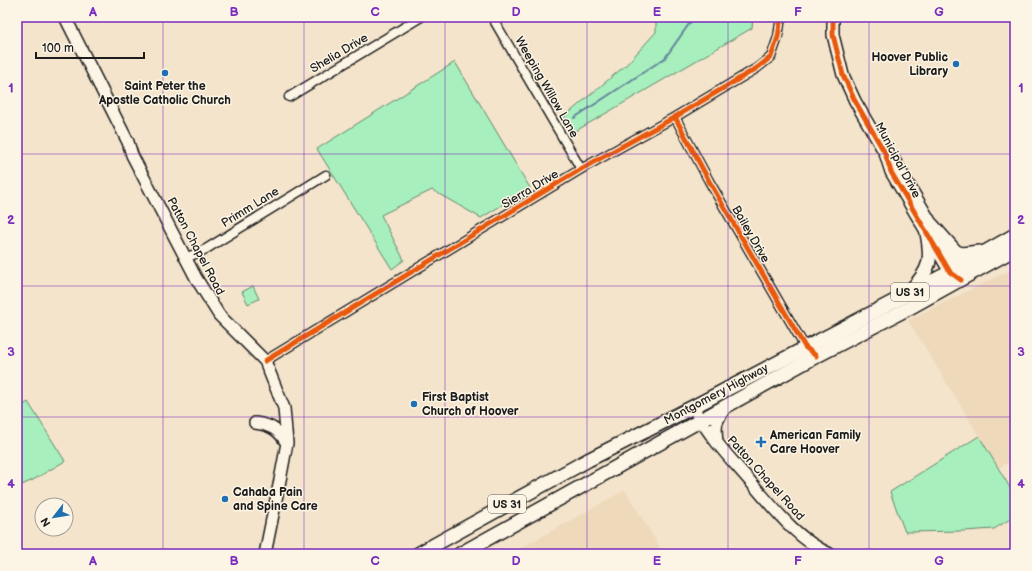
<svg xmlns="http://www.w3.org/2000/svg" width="1032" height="571" font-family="'Balsamiq Sans',sans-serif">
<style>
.built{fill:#eed9bb}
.green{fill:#a7efbd;stroke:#62866c}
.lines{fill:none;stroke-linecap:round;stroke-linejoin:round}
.stream{stroke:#63849b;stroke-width:2}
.street-casing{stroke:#1c1c1c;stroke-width:11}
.secondary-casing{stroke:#1c1c1c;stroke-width:14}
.primary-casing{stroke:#1c1c1c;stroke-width:16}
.street{stroke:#fcf5e5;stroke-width:8}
.secondary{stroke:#fcf5e5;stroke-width:11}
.primary{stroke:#fcf5e5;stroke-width:13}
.cycleway-casing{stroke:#fcf5e5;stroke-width:8}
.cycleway{stroke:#e8590c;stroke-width:5}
.grid{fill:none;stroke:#7b2cbf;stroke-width:1;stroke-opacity:0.55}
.poi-dot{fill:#1f6fb2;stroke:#fcf5e5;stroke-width:1.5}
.labels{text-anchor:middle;stroke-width:3;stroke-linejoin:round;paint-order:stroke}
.shield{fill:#fcf5e5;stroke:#5f5d58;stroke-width:1}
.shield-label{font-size:11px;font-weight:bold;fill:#1c1c1c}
.street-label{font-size:12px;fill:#1c1c1c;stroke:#fcf5e5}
.poi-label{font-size:12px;font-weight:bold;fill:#1c1c1c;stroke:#fcf5e5;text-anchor:start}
.neatline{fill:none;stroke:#7b2cbf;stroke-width:1.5}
.grid-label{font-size:13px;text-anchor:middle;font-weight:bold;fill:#7b2cbf}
</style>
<rect width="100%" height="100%" fill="#f4e4cc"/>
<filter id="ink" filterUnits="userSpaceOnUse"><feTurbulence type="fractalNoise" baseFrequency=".025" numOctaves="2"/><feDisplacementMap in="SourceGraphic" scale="8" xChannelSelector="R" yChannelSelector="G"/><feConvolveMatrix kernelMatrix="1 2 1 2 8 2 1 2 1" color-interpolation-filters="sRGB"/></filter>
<g filter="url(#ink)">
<g class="built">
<polygon points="1015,268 1015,458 999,468 908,320"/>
<polygon points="625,490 664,554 510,554"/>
</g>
<g class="green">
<polygon points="656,17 753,17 752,28 574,132 564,117 627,64 656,32"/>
<polygon points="455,62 530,188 481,218 432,190 381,215 404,260 392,269 317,149"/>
<polygon points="253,286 259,299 248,304 242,292"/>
<polygon points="28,402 65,461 33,480 17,487 17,409"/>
<polygon points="979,436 1015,496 1015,516 994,529 964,531 905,532 890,492"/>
</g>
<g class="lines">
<polyline class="stream" points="574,118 665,58 694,17"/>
<defs>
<g id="street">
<polyline points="492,17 581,169"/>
<polyline points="289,97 421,17"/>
<polyline points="675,117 709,181 805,347 807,350"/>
<polyline points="186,258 206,249 326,175"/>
<polyline points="265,361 581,169 675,117 757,68 771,57 778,37 781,17"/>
</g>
<g id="secondary">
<polyline points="65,17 128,142 132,155 196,278 219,315 265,361 284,408 287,443 281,475 265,554"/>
<polyline points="833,17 833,35 843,75 855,101 885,153 891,172 950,272 956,276"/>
<polyline points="887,155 894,160 957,267 959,275"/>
<path d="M693,407C708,435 729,457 749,480C773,507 796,539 830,554"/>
<path d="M255,423C270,425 278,429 286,442"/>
<path d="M717,443C715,424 715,422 726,407"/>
</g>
<g id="primary">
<polyline points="932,225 956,252 962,254 979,252"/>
<path d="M912,289C931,269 932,259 927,233"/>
<polyline points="418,554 588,460 693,407 950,272 1015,235"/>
<polyline points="460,554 809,360 909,308 1015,249"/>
</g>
</defs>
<use href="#street" class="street-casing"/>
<use href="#secondary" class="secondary-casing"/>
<use href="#primary" class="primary-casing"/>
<use href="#street" class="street"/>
<use href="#secondary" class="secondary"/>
<use href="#primary" class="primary"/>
<defs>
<g id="cycleway">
<polyline points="833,17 833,35 843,75 855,101 885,153 891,172 950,272 961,280"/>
<polyline points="675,117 709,181 805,347 816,356"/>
<polyline points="265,361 581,169 675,117 757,68 771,57 778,37 781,17"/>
</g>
</defs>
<use href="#cycleway" class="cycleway-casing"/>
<use href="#cycleway" class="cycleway"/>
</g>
</g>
<path class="grid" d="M163,17V554M304,17V554M445,17V554M587,17V554M728,17V554M869,17V554M17,154H1015M17,286H1015M17,417H1015"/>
<g class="poi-dot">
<circle cx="956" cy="64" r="4"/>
<circle cx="165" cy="73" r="4"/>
<circle cx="414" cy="404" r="4"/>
<path d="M759 436h4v4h4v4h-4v4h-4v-4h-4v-4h4z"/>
<circle cx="225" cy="499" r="4"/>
</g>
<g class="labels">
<g class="shield">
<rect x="891" y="283" width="38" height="18" rx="3"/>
<rect x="488" y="495" width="38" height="18" rx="3"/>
</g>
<g class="shield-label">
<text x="910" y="296">US 31</text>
<text x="507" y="508">US 31</text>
</g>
<g class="street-label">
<text transform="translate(339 53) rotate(-31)" y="4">Shelia Drive</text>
<text transform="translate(547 87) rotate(60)" y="4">Weeping Willow Lane</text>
<text transform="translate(898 160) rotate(62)" y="4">Municipal Drive</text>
<text transform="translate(530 189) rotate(-31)" y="4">Sierra Drive</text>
<text transform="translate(250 207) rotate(-32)" y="4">Primm Lane</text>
<text transform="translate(751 234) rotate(60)" y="4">Bailey Drive</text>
<text transform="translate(196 246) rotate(62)" y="4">Patton Chapel Road</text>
<text transform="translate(716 394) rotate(-28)" y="4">Montgomery Highway</text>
<text transform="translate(766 478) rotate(48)" y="4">Patton Chapel Road</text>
</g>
<g class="poi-label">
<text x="948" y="61" text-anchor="end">Hoover Public<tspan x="948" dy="14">Library</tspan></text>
<text x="165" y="90" text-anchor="middle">Saint Peter the<tspan x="165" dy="14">Apostle Catholic Church</tspan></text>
<text x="422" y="401">First Baptist<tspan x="422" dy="14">Church of Hoover</tspan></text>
<text x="770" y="439">American Family<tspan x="770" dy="14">Care Hoover</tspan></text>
<text x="233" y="496">Cahaba Pain<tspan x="233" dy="14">and Spine Care</tspan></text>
</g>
</g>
<rect width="1032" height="571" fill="none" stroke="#fcf5e5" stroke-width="44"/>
<g transform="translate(54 517) rotate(239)"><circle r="19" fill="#fcf5e5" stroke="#a29e95"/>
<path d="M0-3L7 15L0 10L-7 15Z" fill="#1f6fb2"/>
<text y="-6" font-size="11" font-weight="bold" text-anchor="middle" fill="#1c1c1c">N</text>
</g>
<path d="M36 52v6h108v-6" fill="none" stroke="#1c1c1c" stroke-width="2"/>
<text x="42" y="52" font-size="12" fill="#1c1c1c" stroke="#fcf5e5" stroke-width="3" paint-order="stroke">100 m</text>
<rect x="22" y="22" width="988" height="527" class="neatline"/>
<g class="grid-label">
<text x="93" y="16">A</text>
<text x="234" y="16">B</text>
<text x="375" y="16">C</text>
<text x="516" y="16">D</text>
<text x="657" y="16">E</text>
<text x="798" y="16">F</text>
<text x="939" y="16">G</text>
<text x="11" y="92">1</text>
<text x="1021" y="92">1</text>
<text x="11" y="224">2</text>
<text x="1021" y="224">2</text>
<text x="11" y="356">3</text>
<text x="1021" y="356">3</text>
<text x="11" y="488">4</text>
<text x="1021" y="488">4</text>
<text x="93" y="565">A</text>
<text x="234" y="565">B</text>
<text x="375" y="565">C</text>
<text x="516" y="565">D</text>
<text x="657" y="565">E</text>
<text x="798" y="565">F</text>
<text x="939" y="565">G</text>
</g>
</svg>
